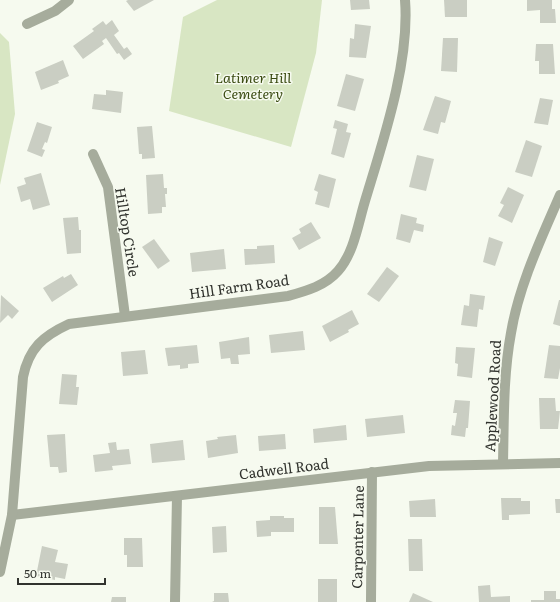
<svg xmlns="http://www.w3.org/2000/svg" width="560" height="602" font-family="Literata,serif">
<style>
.green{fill:#d8e6c3}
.building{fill:#cacec3}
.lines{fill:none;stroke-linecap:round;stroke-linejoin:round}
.street{stroke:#a6ac9c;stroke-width:10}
.labels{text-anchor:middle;stroke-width:3;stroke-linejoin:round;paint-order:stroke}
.park-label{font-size:14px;font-style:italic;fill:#394a10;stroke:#f6faef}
.street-label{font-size:14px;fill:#31332e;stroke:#f6faef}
</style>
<rect width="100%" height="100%" fill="#f6faef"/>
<g class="green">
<polygon points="217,0 322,0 316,53 291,147 169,111 183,17"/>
<polygon points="0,33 9,42 15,114 0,185"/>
</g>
<g class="building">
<polygon points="128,0 154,0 134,11 126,1"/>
<polygon points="350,0 369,0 370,9 351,10"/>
<polygon points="444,0 467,0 467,17 445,17"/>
<polygon points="527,0 552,0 552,9 555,9 556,23 540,23 540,10 527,11"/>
<polygon points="112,20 119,31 114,35 124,49 127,47 132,54 124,60 119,53 117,54 106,38 102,41 104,44 83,59 73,46 94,31 92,29 103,21 106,25"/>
<polygon points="355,24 371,26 366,58 349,57 350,38 354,39"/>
<polygon points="443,38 458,38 457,72 441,71"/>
<polygon points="536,44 553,44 555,74 539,74 539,61 535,61"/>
<polygon points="63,60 69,76 58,81 59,83 41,90 35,72"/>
<polygon points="346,74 364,79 355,111 337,106"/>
<polygon points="106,90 123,92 121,113 92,109 94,94 106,95"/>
<polygon points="435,96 451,101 445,123 441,122 438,134 423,130"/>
<polygon points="540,98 553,100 548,125 534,123"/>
<polygon points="335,120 348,124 346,132 351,133 344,158 331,154 337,129 333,128"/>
<polygon points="37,122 52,127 47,143 45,142 42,149 45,150 42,157 27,151"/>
<polygon points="152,126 155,158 142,159 142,154 139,154 137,127"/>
<polygon points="526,140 542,146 532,177 515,172"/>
<polygon points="417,155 434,159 426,191 409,187"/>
<polygon points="41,173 50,205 33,210 30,199 21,202 17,187 26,184 24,178"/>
<polygon points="163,174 164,188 167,188 167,194 165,194 166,207 162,207 162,213 148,214 146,175"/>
<polygon points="319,174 336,179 329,208 315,204 318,192 314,190"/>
<polygon points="508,187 524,195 512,223 498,216 504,205 500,203"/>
<polygon points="401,214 417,218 416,223 424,225 423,232 414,230 410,243 396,239"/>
<polygon points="78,217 79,230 81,230 81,253 67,254 63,218"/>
<polygon points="311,222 321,238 299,250 292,238 301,233 299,229"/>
<polygon points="489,237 503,242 495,266 483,262"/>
<polygon points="154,239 170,261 158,269 142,247"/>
<polygon points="274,245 275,263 245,265 244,249 257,249 257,246"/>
<polygon points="224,249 226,269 192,272 190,253"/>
<polygon points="387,267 399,276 379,302 367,294"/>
<polygon points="71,274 78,285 52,302 43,288 63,276 64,278"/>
<polygon points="470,294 485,296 483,310 479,309 477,327 461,325 464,305 469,306"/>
<polygon points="1,295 19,311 12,319 8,315 0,323"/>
<polygon points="559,300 560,300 560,326 553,324"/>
<polygon points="352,310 359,324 348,330 349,332 330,342 322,326"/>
<polygon points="303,331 305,350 271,353 269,335"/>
<polygon points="249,337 250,354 238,355 239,364 231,364 230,358 221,359 219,342"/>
<polygon points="197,345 199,363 188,364 188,368 180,369 180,365 168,366 165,348"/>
<polygon points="549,345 560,346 560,368 558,379 544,378"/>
<polygon points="456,347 475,348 472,378 457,376 458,364 455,363"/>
<polygon points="145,350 148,374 123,376 121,352"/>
<polygon points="62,374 77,375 76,387 79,387 77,405 59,404"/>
<polygon points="539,398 555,398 556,411 560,411 558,429 540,429"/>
<polygon points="455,400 470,401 468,428 466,428 465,437 451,435 452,425 455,426 457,413 453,413"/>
<polygon points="403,415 405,433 367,437 365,419"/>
<polygon points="346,425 347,440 314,443 313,429"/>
<polygon points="65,434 67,472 59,473 58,467 50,467 47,435"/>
<polygon points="285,434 286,449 259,451 258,436"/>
<polygon points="236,435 238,453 208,458 206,441 218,439 217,437"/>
<polygon points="183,440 185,460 152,463 150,444"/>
<polygon points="116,442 117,450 129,449 131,464 112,466 113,470 95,472 93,455 110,453 108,443"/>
<polygon points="501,498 521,498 521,501 530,501 530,514 509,515 509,520 502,520"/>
<polygon points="435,499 436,517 410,517 409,501"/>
<polygon points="555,499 560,499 560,513 556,513"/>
<polygon points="319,507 335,507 338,544 319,544"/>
<polygon points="270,516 284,516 284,518 294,518 294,532 271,532 271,536 257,537 256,521 270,520"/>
<polygon points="226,526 227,552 213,553 212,527"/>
<polygon points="124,538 142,538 143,567 127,567 127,555 124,555"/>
<polygon points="408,539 422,539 423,571 409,571"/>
<polygon points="42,546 58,550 55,562 68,564 65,579 55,577 55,580 36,576"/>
<rect x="318" y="579" width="19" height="23"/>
<polygon points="490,585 491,597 510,596 510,602 479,602 478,586"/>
<polygon points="544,591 556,591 556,599 560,599 560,602 531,602 531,600 544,600"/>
<polygon points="214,593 228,593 229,602 212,602 214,601"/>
<polygon points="413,593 433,602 409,602"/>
<polygon points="112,597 126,597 126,602 111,602"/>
</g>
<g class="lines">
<g class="street">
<polyline points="27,24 55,11 69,0"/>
<polyline points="93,154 108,187 125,316"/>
<path d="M503,463C504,420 503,376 511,333C519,285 541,239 560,195"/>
<polyline points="12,515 429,466 560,463"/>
<path d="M0,572L12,515L23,377C29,348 43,336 69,324L288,296C306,291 325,286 338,271C354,253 358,224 365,201C383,141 410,62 405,0"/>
<polyline points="175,602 177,496"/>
<polyline points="371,602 372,472"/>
</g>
</g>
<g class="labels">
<g class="park-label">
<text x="253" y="83">Latimer Hill<tspan x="253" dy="16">Cemetery</tspan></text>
</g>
<g class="street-label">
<text transform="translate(127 232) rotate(81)" y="5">Hilltop Circle</text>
<text transform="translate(239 287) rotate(-8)" y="5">Hill Farm Road</text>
<text transform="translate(493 396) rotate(-87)" y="5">Applewood Road</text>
<text transform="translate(284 469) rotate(-7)" y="5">Cadwell Road</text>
<text transform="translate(358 537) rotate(-89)" y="5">Carpenter Lane</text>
</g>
</g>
<path d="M18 578v6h87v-6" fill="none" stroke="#31332e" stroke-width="2"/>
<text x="24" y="578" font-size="12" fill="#31332e" stroke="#f6faef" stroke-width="3" paint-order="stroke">50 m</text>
</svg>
